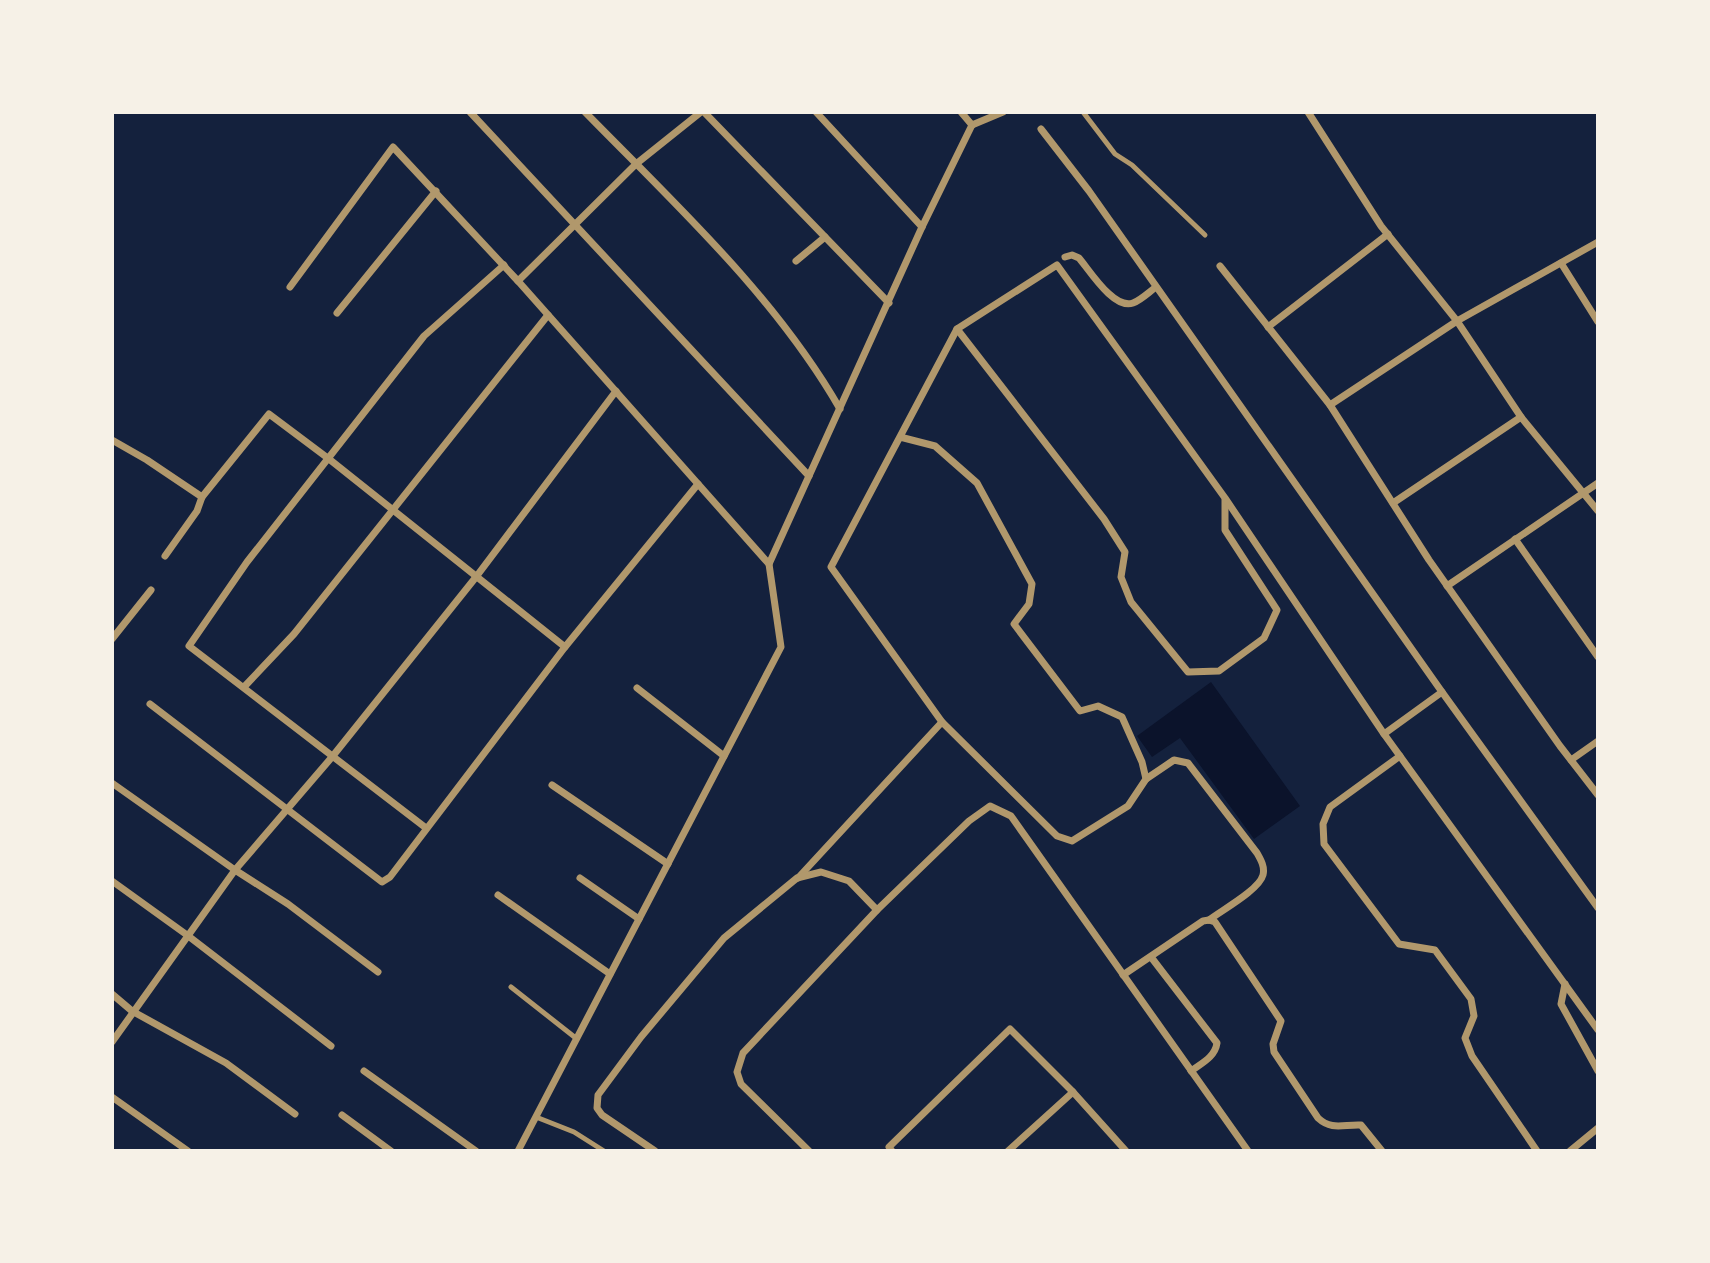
<svg xmlns="http://www.w3.org/2000/svg" width="1710" height="1263" font-family="Barlow,sans-serif">
<style>
.water{fill:#0b132b}
.lines{fill:none;stroke-linecap:round;stroke-linejoin:round}
.service{stroke:#b1986c;stroke-width:5}
.minor{stroke:#b1986c;stroke-width:7}
</style>
<rect width="100%" height="100%" fill="#14213d"/>
<polygon class="water" points="1211,682 1300,806 1254,839 1180,738 1152,757 1137,736"/>
<g class="lines">
<g class="service">
<polyline points="1083,112 1115,154 1132,165 1205,235"/>
<polyline points="511,987 577,1039"/>
<polyline points="536,1117 574,1132 604,1151"/>
</g>
<g class="minor">
<polyline points="470,112 809,476"/>
<path d="M585,112C676,205 775,296 840,409"/>
<polyline points="701,112 636,164 518,281 769,564"/>
<polyline points="704,112 889,303"/>
<polyline points="816,112 922,227"/>
<polyline points="961,112 972,125"/>
<polyline points="1308,112 1381,226 1457,321 1521,417 1598,511"/>
<polyline points="972,125 1003,112"/>
<polyline points="1041,129 1089,191 1442,692 1598,908"/>
<path d="M1065,257L1072,255L1079,258C1090,271 1114,310 1133,303C1141,300 1149,292 1156,287"/>
<polyline points="796,261 825,237"/>
<polyline points="1561,263 1598,322"/>
<polyline points="1220,266 1330,405 1429,560 1560,746 1598,795"/>
<polyline points="290,287 393,147 518,281"/>
<polyline points="337,313 436,191"/>
<polyline points="1268,327 1388,234"/>
<polyline points="957,329 1104,519 1125,552 1121,577 1131,602 1188,672 1219,671 1264,638 1277,610 1225,530 1225,500"/>
<polyline points="1330,405 1457,321 1598,242"/>
<polyline points="900,437 935,446 977,483 1032,584 1029,604 1014,624 1080,711 1098,706 1122,717 1142,762 1146,779 1128,806 1072,841 1057,836 942,722 831,567 957,329 1057,265 1225,498 1384,734 1598,1030"/>
<polyline points="112,440 147,460 202,497 269,414 329,459 565,647 698,484"/>
<polyline points="1393,503 1521,417"/>
<polyline points="1515,539 1598,657"/>
<polyline points="165,556 197,511 202,497"/>
<polyline points="1447,586 1598,483"/>
<polyline points="112,639 151,590"/>
<polyline points="244,687 294,634 548,315"/>
<polyline points="637,688 724,756"/>
<polyline points="150,704 382,882 390,877 565,647"/>
<polyline points="1384,734 1442,692"/>
<polyline points="1400,756 1330,807 1323,824 1324,844 1399,944 1435,950 1471,999 1474,1016 1465,1038 1472,1056 1537,1151"/>
<polyline points="1571,760 1598,741"/>
<path d="M1146,779L1174,760L1188,763L1257,853C1261,860 1265,867 1263,875C1259,890 1222,910 1209,920"/>
<polyline points="112,783 235,870 288,904 378,972"/>
<polyline points="552,785 668,864"/>
<polyline points="426,828 189,646 247,562 424,336 504,265"/>
<polyline points="580,878 639,919"/>
<polyline points="798,878 942,722"/>
<polyline points="112,881 187,935 331,1046"/>
<polyline points="498,895 610,974"/>
<path d="M1151,957L1217,1043C1215,1057 1202,1063 1191,1071"/>
<path d="M1123,975L1203,921L1209,920L1215,922L1281,1021L1273,1044L1274,1052L1318,1118C1332,1131 1344,1124 1361,1125L1382,1151"/>
<polyline points="1565,984 1561,1004 1598,1071"/>
<polyline points="112,994 132,1011 226,1063 295,1114"/>
<polyline points="112,1042 235,870 332,757 476,577 616,391"/>
<polyline points="364,1071 476,1151"/>
<polyline points="112,1097 188,1151"/>
<polyline points="342,1115 391,1151"/>
<polyline points="518,1151 781,647 769,564 922,227 972,125"/>
<polyline points="655,1151 602,1115 597,1108 598,1095 641,1037 724,938 797,878 821,872 849,881 877,910"/>
<polyline points="809,1151 741,1084 737,1072 743,1053 877,910 969,821 990,806 1011,816 1248,1151"/>
<polyline points="892,1151 889,1147 1010,1029 1073,1092 1126,1151"/>
<polyline points="1008,1151 1073,1092"/>
<polyline points="1570,1151 1598,1128"/>
</g>
</g>
<rect width="1710" height="1263" fill="none" stroke="#f6f1e7" stroke-width="228"/>
</svg>
